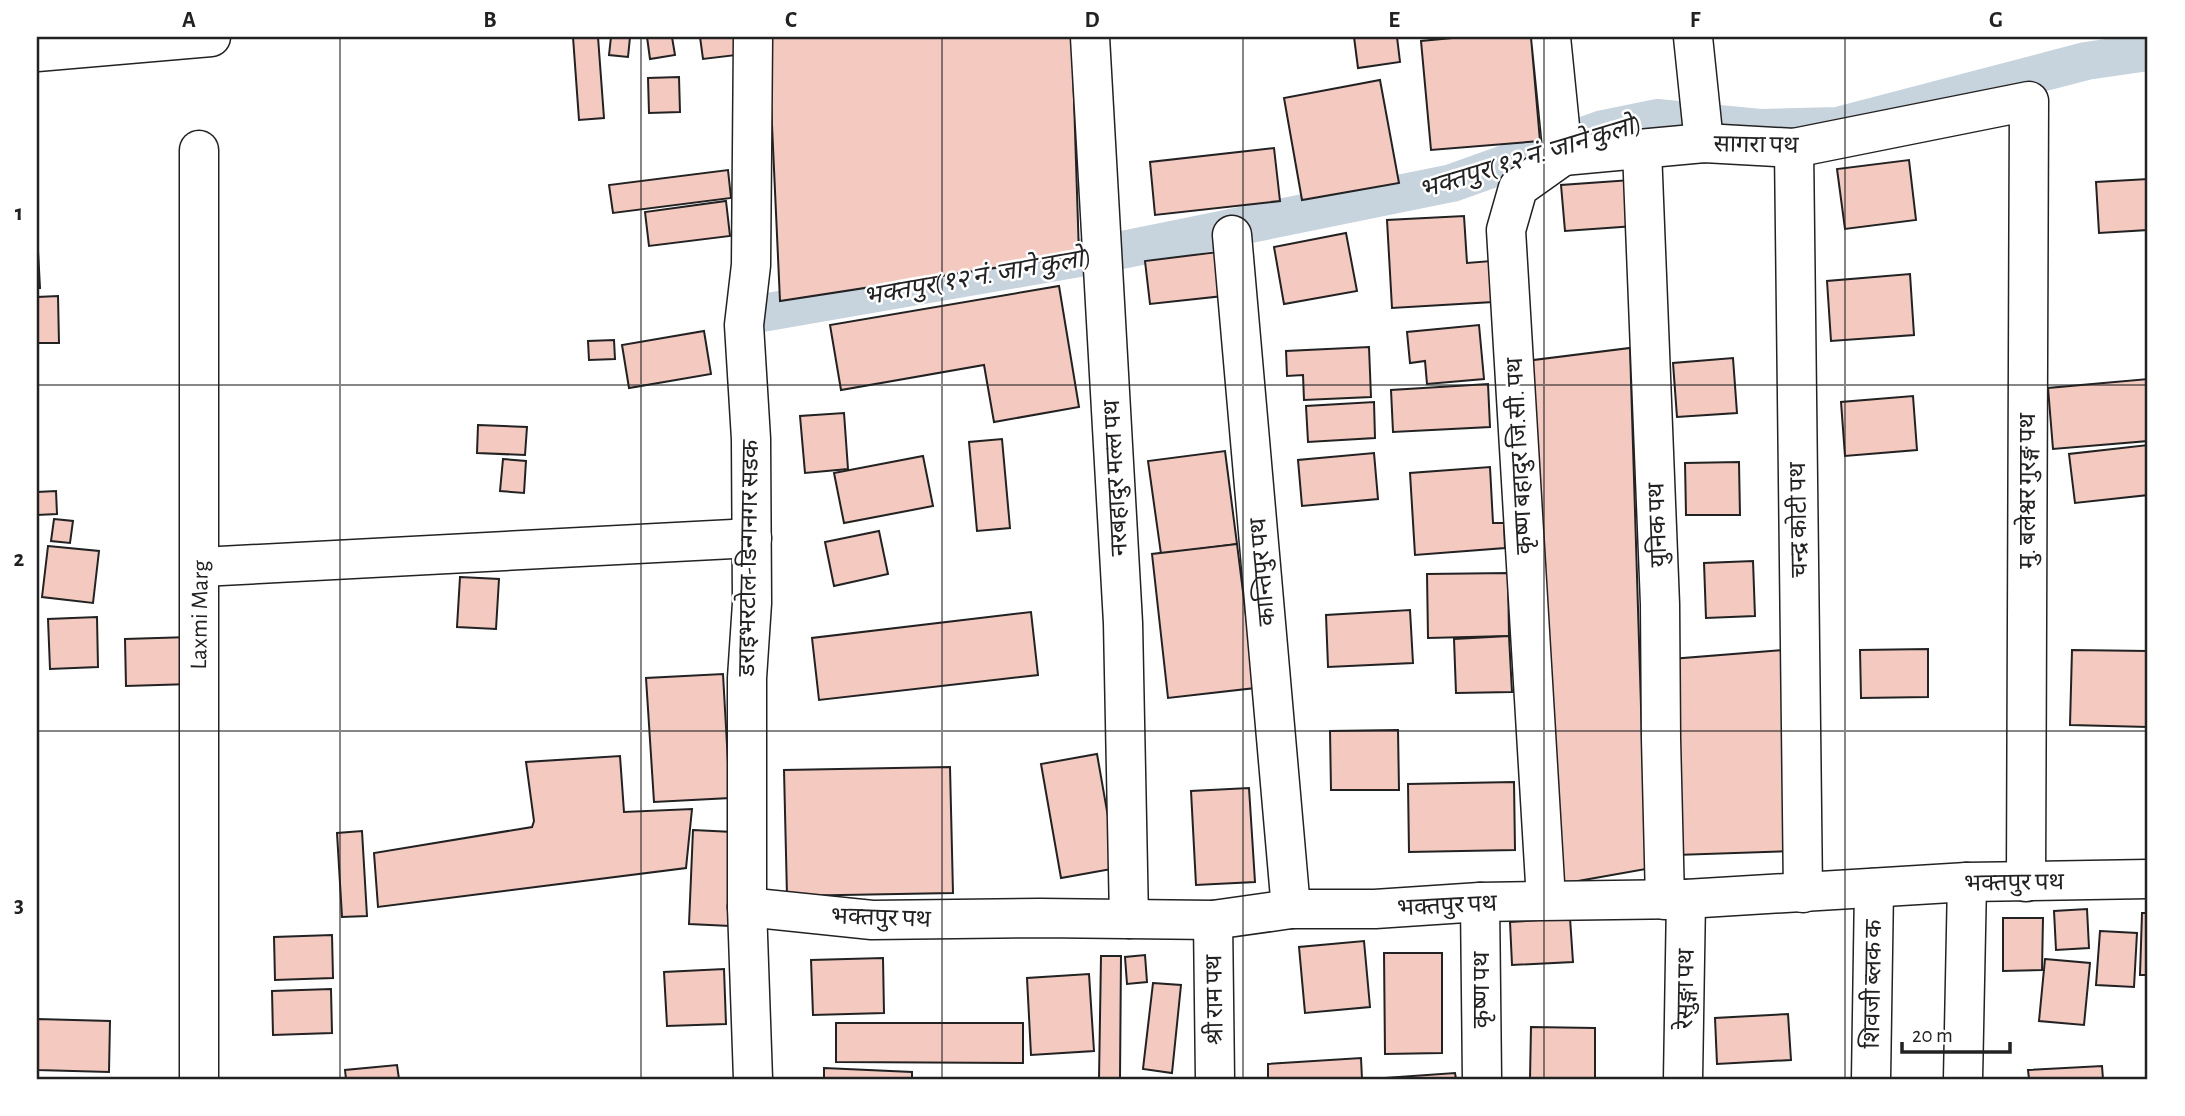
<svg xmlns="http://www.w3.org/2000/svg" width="2185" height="1116" font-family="'Alegreya Sans','Noto Sans Devanagari',sans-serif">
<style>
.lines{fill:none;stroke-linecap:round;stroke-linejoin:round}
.canal{stroke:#c7d3dd;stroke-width:38}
.building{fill:#f3c9c0;stroke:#222;stroke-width:2}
.minor-casing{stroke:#222;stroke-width:41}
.minor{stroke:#fff;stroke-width:38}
.grid{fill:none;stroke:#222;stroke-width:2;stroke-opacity:0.55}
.labels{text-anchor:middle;stroke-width:5;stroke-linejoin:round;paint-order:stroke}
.street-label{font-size:24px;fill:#222;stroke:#fff}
.water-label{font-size:26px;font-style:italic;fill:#222;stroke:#fff}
.neatline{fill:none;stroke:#222;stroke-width:2.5}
.grid-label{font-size:23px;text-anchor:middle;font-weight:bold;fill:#222}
</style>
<rect width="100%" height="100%" fill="#fff"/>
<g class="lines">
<polyline class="canal" points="745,316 1102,254 1452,183 1603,129 1657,118 1760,128 1838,126 2086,61 2148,52"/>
</g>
<g class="building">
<polygon points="573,37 598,37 604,118 579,120"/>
<polygon points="611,37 630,37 628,57 609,55"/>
<polygon points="647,37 672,37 675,55 650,59"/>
<polygon points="700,37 743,37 745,54 703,59"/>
<polygon points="768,37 1072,37 1079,255 780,301"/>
<polygon points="1354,37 1397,37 1400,62 1358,68"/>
<polygon points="1463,37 1531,37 1540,141 1431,150 1421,41"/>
<polygon points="679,77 680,112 649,113 648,78"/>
<polygon points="1380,80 1399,183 1302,200 1284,98"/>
<polygon points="1274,148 1280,201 1155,215 1150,162"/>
<polygon points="1909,160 1916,220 1845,229 1837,169"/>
<polygon points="728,170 731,198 613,213 609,185"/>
<polygon points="2148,179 2148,230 2099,233 2096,182"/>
<polygon points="1631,180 1635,226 1565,231 1561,185"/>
<polygon points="726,201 730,236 649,246 645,212"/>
<polygon points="1464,216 1467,263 1491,261 1493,302 1392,308 1387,220"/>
<polygon points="37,232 40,288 37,288"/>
<polygon points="1346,233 1357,291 1284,304 1274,247"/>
<polygon points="1218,252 1223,296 1150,304 1145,261"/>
<polygon points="1910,274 1914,335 1831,341 1827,281"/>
<polygon points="1059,286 1079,407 994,422 984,365 841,390 830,325"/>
<polygon points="58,296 59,343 37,343 37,297"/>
<polygon points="1479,325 1484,379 1427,384 1425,361 1410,363 1407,332"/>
<polygon points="704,331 711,374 629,388 622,345"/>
<polygon points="614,340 615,359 589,360 588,341"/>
<polygon points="1369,347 1371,397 1304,400 1303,375 1287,376 1286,351"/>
<polygon points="1630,348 1646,869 1561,884 1526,361"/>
<polygon points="1733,358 1737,413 1677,417 1673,363"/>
<polygon points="2148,379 2148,441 2053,449 2048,388"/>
<polygon points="1488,384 1490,427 1393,432 1391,390"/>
<polygon points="1913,396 1917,450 1845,456 1841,402"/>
<polygon points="1374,402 1375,438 1308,442 1306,406"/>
<polygon points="844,413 848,469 805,473 800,416"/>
<polygon points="478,425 527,427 525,455 477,453"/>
<polygon points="1002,439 1010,528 977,531 969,442"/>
<polygon points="2148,445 2148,495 2075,503 2069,454"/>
<polygon points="1225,451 1237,544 1161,554 1148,461"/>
<polygon points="1374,453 1378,499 1302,506 1298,460"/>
<polygon points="923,456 933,506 844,523 834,473"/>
<polygon points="503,459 526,461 524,493 500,491"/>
<polygon points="1739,462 1740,515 1686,515 1685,463"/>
<polygon points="1490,467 1493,523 1504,523 1505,548 1415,555 1410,473"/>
<polygon points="56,491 57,514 37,515 37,492"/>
<polygon points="54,519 73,521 70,543 51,541"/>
<polygon points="879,531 888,574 834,586 825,542"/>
<polygon points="1237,544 1255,688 1168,698 1152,554"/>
<polygon points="48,546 99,551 93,603 42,597"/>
<polygon points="1753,561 1755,616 1706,618 1704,563"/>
<polygon points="1508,573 1509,636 1428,638 1427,574"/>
<polygon points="460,577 499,579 496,629 457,627"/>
<polygon points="1410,610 1413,663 1328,667 1326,615"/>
<polygon points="1031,612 1038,675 819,700 812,638"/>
<polygon points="97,617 98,667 50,669 48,619"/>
<polygon points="1509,636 1512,692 1456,693 1454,639"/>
<polygon points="190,637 191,684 126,686 125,639"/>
<polygon points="1796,649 1796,851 1676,855 1671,659"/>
<polygon points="1928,649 1928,697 1861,698 1860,650"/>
<polygon points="2072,650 2148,651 2148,727 2070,725"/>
<polygon points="723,674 730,798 654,802 646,678"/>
<polygon points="1398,730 1399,790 1331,790 1330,731"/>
<polygon points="1097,754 1117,868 1061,878 1041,764"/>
<polygon points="620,756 624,812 692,809 686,868 378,907 374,853 532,827 534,821 526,762"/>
<polygon points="950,767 953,893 787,896 784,770"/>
<polygon points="1514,782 1515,850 1409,852 1408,784"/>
<polygon points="1249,788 1255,882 1196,885 1191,791"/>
<polygon points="693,830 733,832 730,926 689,924"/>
<polygon points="362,831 367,916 342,917 337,833"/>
<polygon points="2087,909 2089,948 2056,950 2054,911"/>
<polygon points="2142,913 2148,913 2148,975 2140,975"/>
<polygon points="1570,918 1573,962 1512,965 1510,922"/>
<polygon points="2003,918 2043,918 2042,970 2003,971"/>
<polygon points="2100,931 2137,933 2134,987 2096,985"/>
<polygon points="332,935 333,978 275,980 274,937"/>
<polygon points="1364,941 1370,1007 1305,1013 1299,947"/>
<polygon points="1384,953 1442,953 1442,1053 1385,1054"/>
<polygon points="1145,955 1147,982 1127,984 1125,957"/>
<polygon points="1101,956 1121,956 1120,1079 1099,1079"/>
<polygon points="883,958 884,1013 813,1015 811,960"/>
<polygon points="2045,959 2090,963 2084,1025 2039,1021"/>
<polygon points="724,969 726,1024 667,1026 664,972"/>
<polygon points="1089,974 1094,1051 1031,1055 1027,978"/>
<polygon points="1153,983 1181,985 1172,1073 1143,1069"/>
<polygon points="331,989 332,1033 273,1035 272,991"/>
<polygon points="1788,1014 1791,1060 1717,1064 1715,1018"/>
<polygon points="37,1019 110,1021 109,1072 37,1070"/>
<polygon points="836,1023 1023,1023 1023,1063 836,1062"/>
<polygon points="1531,1027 1595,1028 1595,1079 1530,1079"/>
<polygon points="1361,1058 1362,1079 1268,1079 1268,1064"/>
<polygon points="397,1065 399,1079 346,1079 345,1070"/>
<polygon points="2102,1066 2103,1079 2029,1079 2028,1070"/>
<polygon points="824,1068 912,1072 912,1079 824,1079"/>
<polygon points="1455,1073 1456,1079 1370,1079"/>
</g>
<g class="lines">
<defs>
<g id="minor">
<polyline points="753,37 751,265 744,325 751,439 752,603 747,678 747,907 753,1079"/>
<polyline points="1090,37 1123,623 1129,919"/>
<polyline points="1693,37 1704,143"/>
<polyline points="37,52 211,37"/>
<polyline points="1794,148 1803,893"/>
<polyline points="1642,150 1660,604 1661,739 1665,900"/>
<polyline points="1563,156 1704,143 1794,148 2029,101 2026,882"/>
<polyline points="1232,235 1291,909"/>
<polyline points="201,567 752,538"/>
<polyline points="1546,900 1506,230 1518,188 1563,156 1551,37"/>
<polyline points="1480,902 1482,1079"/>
<polyline points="747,907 872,920 1040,918 1213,920 1291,909 1375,909 1480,902 1686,899 1967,882 2148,879"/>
<polyline points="1213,920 1215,1079"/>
<polyline points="199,1079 199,150"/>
<polyline points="1683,1079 1686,899"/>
<polyline points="1871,1079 1874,888"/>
<polyline points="1963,1079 1967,882"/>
</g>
</defs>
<use href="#minor" class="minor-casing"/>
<use href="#minor" class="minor"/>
</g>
<path class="grid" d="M340,37V1079M641,37V1079M942,37V1079M1243,37V1079M1544,37V1079M1845,37V1079M37,385H2148M37,731H2148"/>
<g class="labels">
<g class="street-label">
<text transform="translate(1756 144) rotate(1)" y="8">सागरा पथ</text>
<text transform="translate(1519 456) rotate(-93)" y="8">कृष्ण बहादुर जि.सी. पथ</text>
<text transform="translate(1115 478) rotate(-93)" y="8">नरबहादुर मल्ल पथ</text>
<text transform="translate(2027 491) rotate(-90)" y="8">मु. बलेश्वर गुरङ्ग पथ</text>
<text transform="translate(1798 520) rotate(-91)" y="8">चन्द्र कोटी पथ</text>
<text transform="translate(1657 525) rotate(-92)" y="8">युनिक पथ</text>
<text transform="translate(748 558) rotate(-89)" y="8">डराइभरटोल-डिन्गनगर सडक</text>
<text transform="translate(1262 572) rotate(-95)" y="8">कान्तिपुर पथ</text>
<text transform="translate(199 615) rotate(-89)" y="8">Laxmi Marg</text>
<text transform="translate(2014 882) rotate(-1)" y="8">भक्तपुर पथ</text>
<text transform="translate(1447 905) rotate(-3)" y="8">भक्तपुर पथ</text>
<text transform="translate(881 917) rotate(2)" y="8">भक्तपुर पथ</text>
<text transform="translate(1872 984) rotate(-89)" y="8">शिवजी ब्लक क</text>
<text transform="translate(1685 989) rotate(-89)" y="8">रेसुङ्गा पथ</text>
<text transform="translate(1481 990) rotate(-90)" y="8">कृष्ण पथ</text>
<text transform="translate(1214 1000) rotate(-91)" y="8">श्री राम पथ</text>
</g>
<g class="water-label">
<text transform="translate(1530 156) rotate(-17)" y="9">भक्तपुर(१२ नं. जाने कुलो)</text>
<text transform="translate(977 276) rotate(-10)" y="9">भक्तपुर(१२ नं. जाने कुलो)</text>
</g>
</g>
<rect width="2185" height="1116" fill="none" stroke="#ffffff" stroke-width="77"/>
<path d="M1902 1042v10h108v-10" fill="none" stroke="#222222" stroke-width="3.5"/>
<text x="1912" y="1042" font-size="21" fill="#222222" stroke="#ffffff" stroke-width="5" paint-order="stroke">20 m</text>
<rect x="38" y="38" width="2108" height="1040" class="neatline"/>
<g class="grid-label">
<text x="189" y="27">A</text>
<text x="490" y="27">B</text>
<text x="791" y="27">C</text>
<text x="1092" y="27">D</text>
<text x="1394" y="27">E</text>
<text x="1695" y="27">F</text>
<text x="1996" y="27">G</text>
<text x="19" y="220">1</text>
<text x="19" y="566">2</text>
<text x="19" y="912">3</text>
</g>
</svg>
